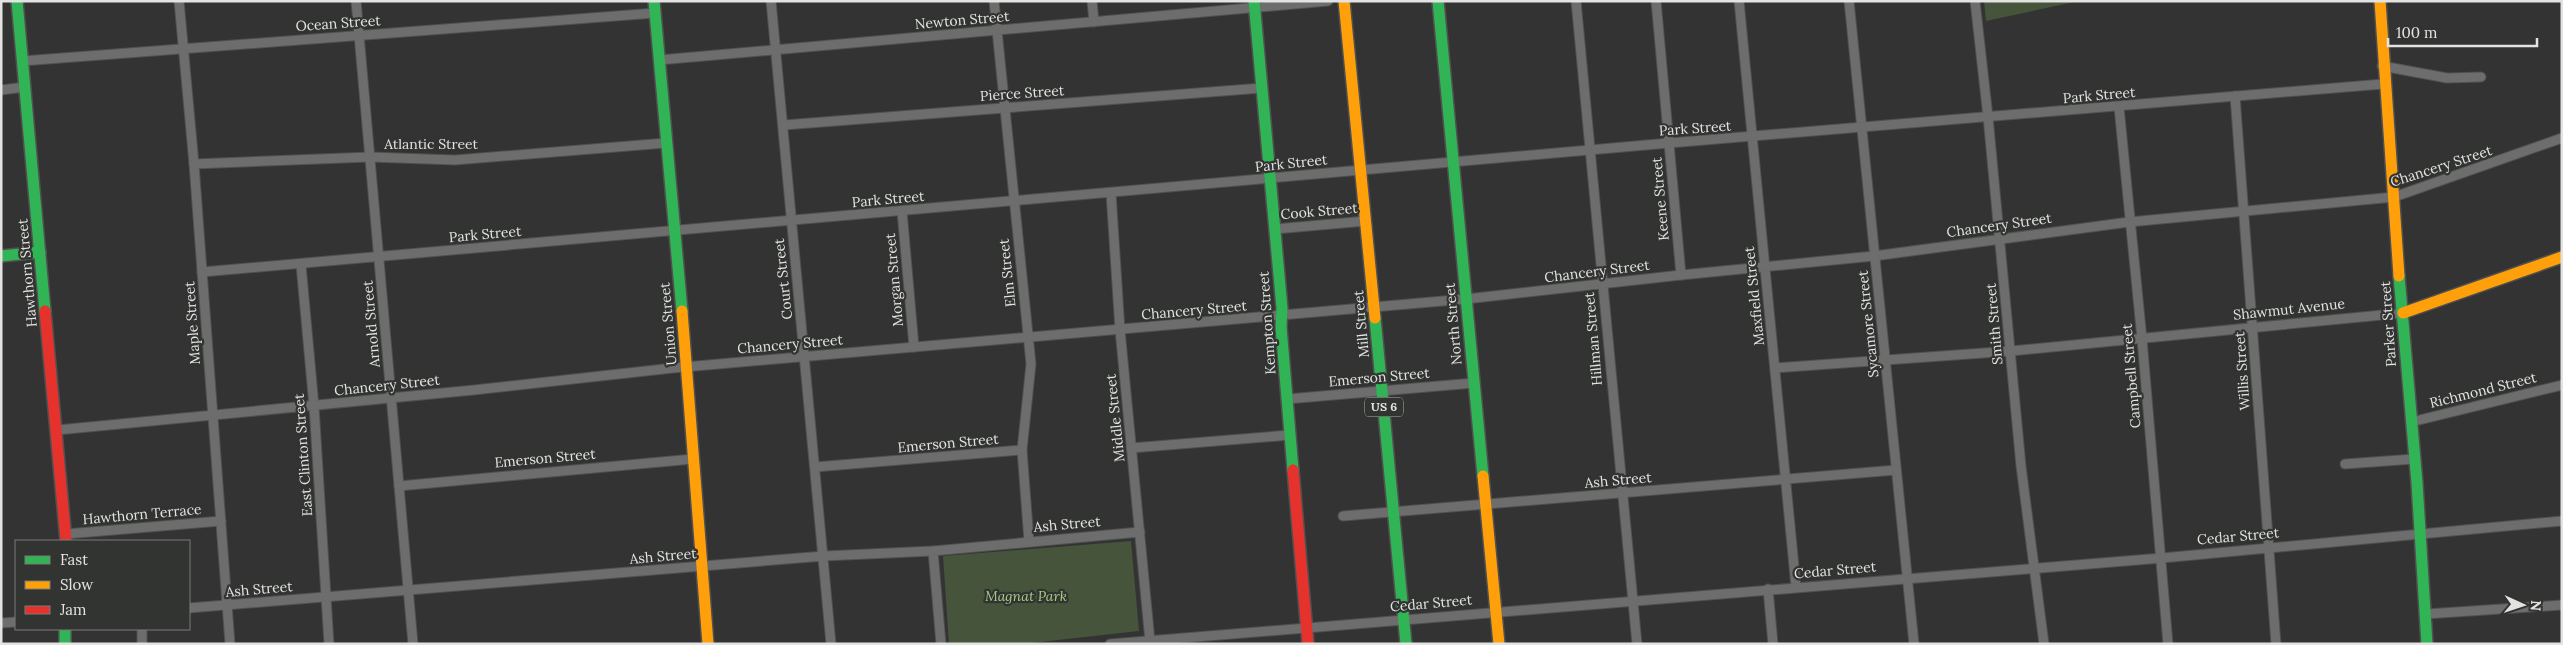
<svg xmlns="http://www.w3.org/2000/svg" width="2563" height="645" font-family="Lora,serif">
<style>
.green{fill:#45543b}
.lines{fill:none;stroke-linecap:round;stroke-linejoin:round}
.street-casing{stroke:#4f504f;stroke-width:11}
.fast-casing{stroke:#4f504f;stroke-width:14}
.slow-casing{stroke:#4f504f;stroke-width:14}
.jam-casing{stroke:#4f504f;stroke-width:14}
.street{stroke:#6c6d6c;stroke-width:9}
.fast{stroke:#30b455;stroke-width:11}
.slow{stroke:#ff9f0a;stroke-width:11}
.jam{stroke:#e5322d;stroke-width:11}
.labels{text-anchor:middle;stroke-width:4.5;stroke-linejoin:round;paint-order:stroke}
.shield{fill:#323431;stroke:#aeafad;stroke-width:1}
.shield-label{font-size:12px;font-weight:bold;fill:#e3e4e2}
.street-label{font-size:14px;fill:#e3e4e2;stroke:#323431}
.park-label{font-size:14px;font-style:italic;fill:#a6ce88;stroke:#323431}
</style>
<rect width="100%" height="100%" fill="#323332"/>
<g class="green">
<polygon points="1984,1 2079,1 1986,21"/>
<polygon points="1131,541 1139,631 1022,644 949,644 943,556"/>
</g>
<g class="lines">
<defs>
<g id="street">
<polyline points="179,1 194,164 230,644"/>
<polyline points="356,1 413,644"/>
<polyline points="771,1 831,644"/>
<polyline points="994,1 1031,364 1022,450 1029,541"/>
<polyline points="1092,1 1094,22"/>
<polyline points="1576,1 1637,644"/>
<polyline points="1656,1 1681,275"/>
<polyline points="1739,1 1796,587"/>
<polyline points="1849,1 1914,644"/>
<polyline points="1975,1 1988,117 2021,466 2044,644"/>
<polyline points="659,60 1328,1"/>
<polyline points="22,61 655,13"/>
<polyline points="2382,66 2447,78 2481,77"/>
<polyline points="1,90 25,87"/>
<polyline points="2235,96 2276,644"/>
<polyline points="2119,107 2142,339 2168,644"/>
<polyline points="784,125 1262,88"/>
<polyline points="194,164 370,157 455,160 666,143"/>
<polyline points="1111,193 1120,330 1150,641"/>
<polyline points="902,211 914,347"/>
<polyline points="1275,229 1366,221"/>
<polyline points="301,265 314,406 329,644"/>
<polyline points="202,272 1669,143 2383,84"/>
<polyline points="1775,368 2011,351 2403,313"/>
<polyline points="1287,399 1474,383"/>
<polyline points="2411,422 2562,385"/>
<polyline points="57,430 474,390 673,368 1466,299 1681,275 1874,256 2129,222 2394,197 2562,138"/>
<polyline points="1131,448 1290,435"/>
<polyline points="2345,464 2414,459"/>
<polyline points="815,467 1022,450"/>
<polyline points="399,486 693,459"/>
<polyline points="1343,516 1896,470"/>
<polyline points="66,534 221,521"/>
<polyline points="933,551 941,644"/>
<polyline points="1768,589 1773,644"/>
<polyline points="189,608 824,556 933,551 1140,532"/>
<polyline points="2426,614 2562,605"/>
<polyline points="1,623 16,622"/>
<polyline points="142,629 142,644"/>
<polyline points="1110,644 2162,558 2562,521"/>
</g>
<g id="fast">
<polyline points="17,1 45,311"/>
<polyline points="654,1 682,311"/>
<polyline points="1254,1 1282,308 1281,327 1293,470"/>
<polyline points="1438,1 1483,476"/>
<polyline points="1,256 40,252"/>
<polyline points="2399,276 2417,483 2427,644"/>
<polyline points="1375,318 1406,644"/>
<polyline points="65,629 65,644"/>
</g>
<g id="slow">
<polyline points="1344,1 1375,318"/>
<polyline points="2380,1 2399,276"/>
<polyline points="682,311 708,644"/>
<polyline points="2403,313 2562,257"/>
<polyline points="1483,476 1499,644"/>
</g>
<g id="jam">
<polyline points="45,311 66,541"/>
<polyline points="1293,470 1308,644"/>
</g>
</defs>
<use href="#street" class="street-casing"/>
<use href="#fast" class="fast-casing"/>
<use href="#slow" class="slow-casing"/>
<use href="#jam" class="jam-casing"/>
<use href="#street" class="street"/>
<use href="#fast" class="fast"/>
<use href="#slow" class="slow"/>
<use href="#jam" class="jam"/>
</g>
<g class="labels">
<rect class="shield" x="1365" y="397.5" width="38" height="19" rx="4"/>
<g class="shield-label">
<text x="1384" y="411">US 6</text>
</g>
<g class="street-label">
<text transform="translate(962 20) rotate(-5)" y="5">Newton Street</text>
<text transform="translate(338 23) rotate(-4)" y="5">Ocean Street</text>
<text transform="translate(1022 93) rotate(-4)" y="5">Pierce Street</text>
<text transform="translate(2099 95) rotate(-5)" y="5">Park Street</text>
<text transform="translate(1695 128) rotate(-4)" y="5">Park Street</text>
<text x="431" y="149">Atlantic Street</text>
<text transform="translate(1291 163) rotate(-6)" y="5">Park Street</text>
<text transform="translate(2441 166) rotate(-18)" y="5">Chancery Street</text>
<text transform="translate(888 199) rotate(-5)" y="5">Park Street</text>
<text transform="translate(1660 199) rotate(-95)" y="5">Keene Street</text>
<text transform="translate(1319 211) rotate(-5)" y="5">Cook Street</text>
<text transform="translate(1999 225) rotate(-8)" y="5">Chancery Street</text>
<text transform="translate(485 234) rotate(-5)" y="5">Park Street</text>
<text transform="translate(1597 271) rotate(-7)" y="5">Chancery Street</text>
<text transform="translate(27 273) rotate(-95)" y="5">Hawthorn Street</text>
<text transform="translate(1007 273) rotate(-96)" y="5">Elm Street</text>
<text transform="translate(783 279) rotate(-96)" y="5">Court Street</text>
<text transform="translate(894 280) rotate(-95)" y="5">Morgan Street</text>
<text transform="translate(1754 296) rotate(-96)" y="5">Maxfield Street</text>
<text transform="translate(2289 309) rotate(-6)" y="5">Shawmut Avenue</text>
<text transform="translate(1194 310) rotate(-5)" y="5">Chancery Street</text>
<text transform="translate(192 323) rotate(-94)" y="5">Maple Street</text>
<text transform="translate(1267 323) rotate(-94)" y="5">Kempton Street</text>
<text transform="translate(371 324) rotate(-95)" y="5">Arnold Street</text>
<text transform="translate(668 324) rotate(-95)" y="5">Union Street</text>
<text transform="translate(1361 324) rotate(-95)" y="5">Mill Street</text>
<text transform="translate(1453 324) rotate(-95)" y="5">North Street</text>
<text transform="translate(1868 324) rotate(-96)" y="5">Sycamore Street</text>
<text transform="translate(1994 324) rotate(-95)" y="5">Smith Street</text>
<text transform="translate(2388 324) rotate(-94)" y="5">Parker Street</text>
<text transform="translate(1593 339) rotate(-95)" y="5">Hillman Street</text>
<text transform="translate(790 344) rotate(-5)" y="5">Chancery Street</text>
<text transform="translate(2242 371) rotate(-94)" y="5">Willis Street</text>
<text transform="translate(2131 376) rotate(-95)" y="5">Campbell Street</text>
<text transform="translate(1379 377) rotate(-5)" y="5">Emerson Street</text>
<text transform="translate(387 385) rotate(-6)" y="5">Chancery Street</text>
<text transform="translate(2483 390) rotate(-14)" y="5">Richmond Street</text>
<text transform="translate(1115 418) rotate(-96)" y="5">Middle Street</text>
<text transform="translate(948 443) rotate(-5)" y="5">Emerson Street</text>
<text transform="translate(303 455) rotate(-94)" y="5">East Clinton Street</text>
<text transform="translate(545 458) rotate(-5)" y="5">Emerson Street</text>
<text transform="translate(1618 480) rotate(-5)" y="5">Ash Street</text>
<text transform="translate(142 514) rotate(-5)" y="5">Hawthorn Terrace</text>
<text transform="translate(1067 524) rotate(-5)" y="5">Ash Street</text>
<text transform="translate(2238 536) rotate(-5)" y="5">Cedar Street</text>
<text transform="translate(663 556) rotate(-5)" y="5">Ash Street</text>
<text transform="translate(1835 570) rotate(-5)" y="5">Cedar Street</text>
<text transform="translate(259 589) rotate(-5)" y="5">Ash Street</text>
<text transform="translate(1431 603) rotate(-5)" y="5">Cedar Street</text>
</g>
<g class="park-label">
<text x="1026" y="601">Magnat Park</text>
</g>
</g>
<rect width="2563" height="645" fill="none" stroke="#e3e4e2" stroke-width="5"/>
<rect x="15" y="540" width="175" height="90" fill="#323431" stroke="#797a78"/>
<rect x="25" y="556" width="25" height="8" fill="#30b455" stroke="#797a78"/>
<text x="60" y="565" font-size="15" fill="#e3e4e2">Fast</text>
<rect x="25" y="581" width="25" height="8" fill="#ff9f0a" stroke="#797a78"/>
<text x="60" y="590" font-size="15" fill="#e3e4e2">Slow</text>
<rect x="25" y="606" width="25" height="8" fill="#e5322d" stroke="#797a78"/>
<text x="60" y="615" font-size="15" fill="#e3e4e2">Jam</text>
<g transform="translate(2523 605) rotate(93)" stroke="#323431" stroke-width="4" paint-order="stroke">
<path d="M0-4L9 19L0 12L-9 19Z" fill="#e3e4e2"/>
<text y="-8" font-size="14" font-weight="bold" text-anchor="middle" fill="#e3e4e2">N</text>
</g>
<path d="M2388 38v8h149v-8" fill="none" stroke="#e3e4e2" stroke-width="2.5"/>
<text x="2396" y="38" font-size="15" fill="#e3e4e2" stroke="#323431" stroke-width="4" paint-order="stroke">100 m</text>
</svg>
